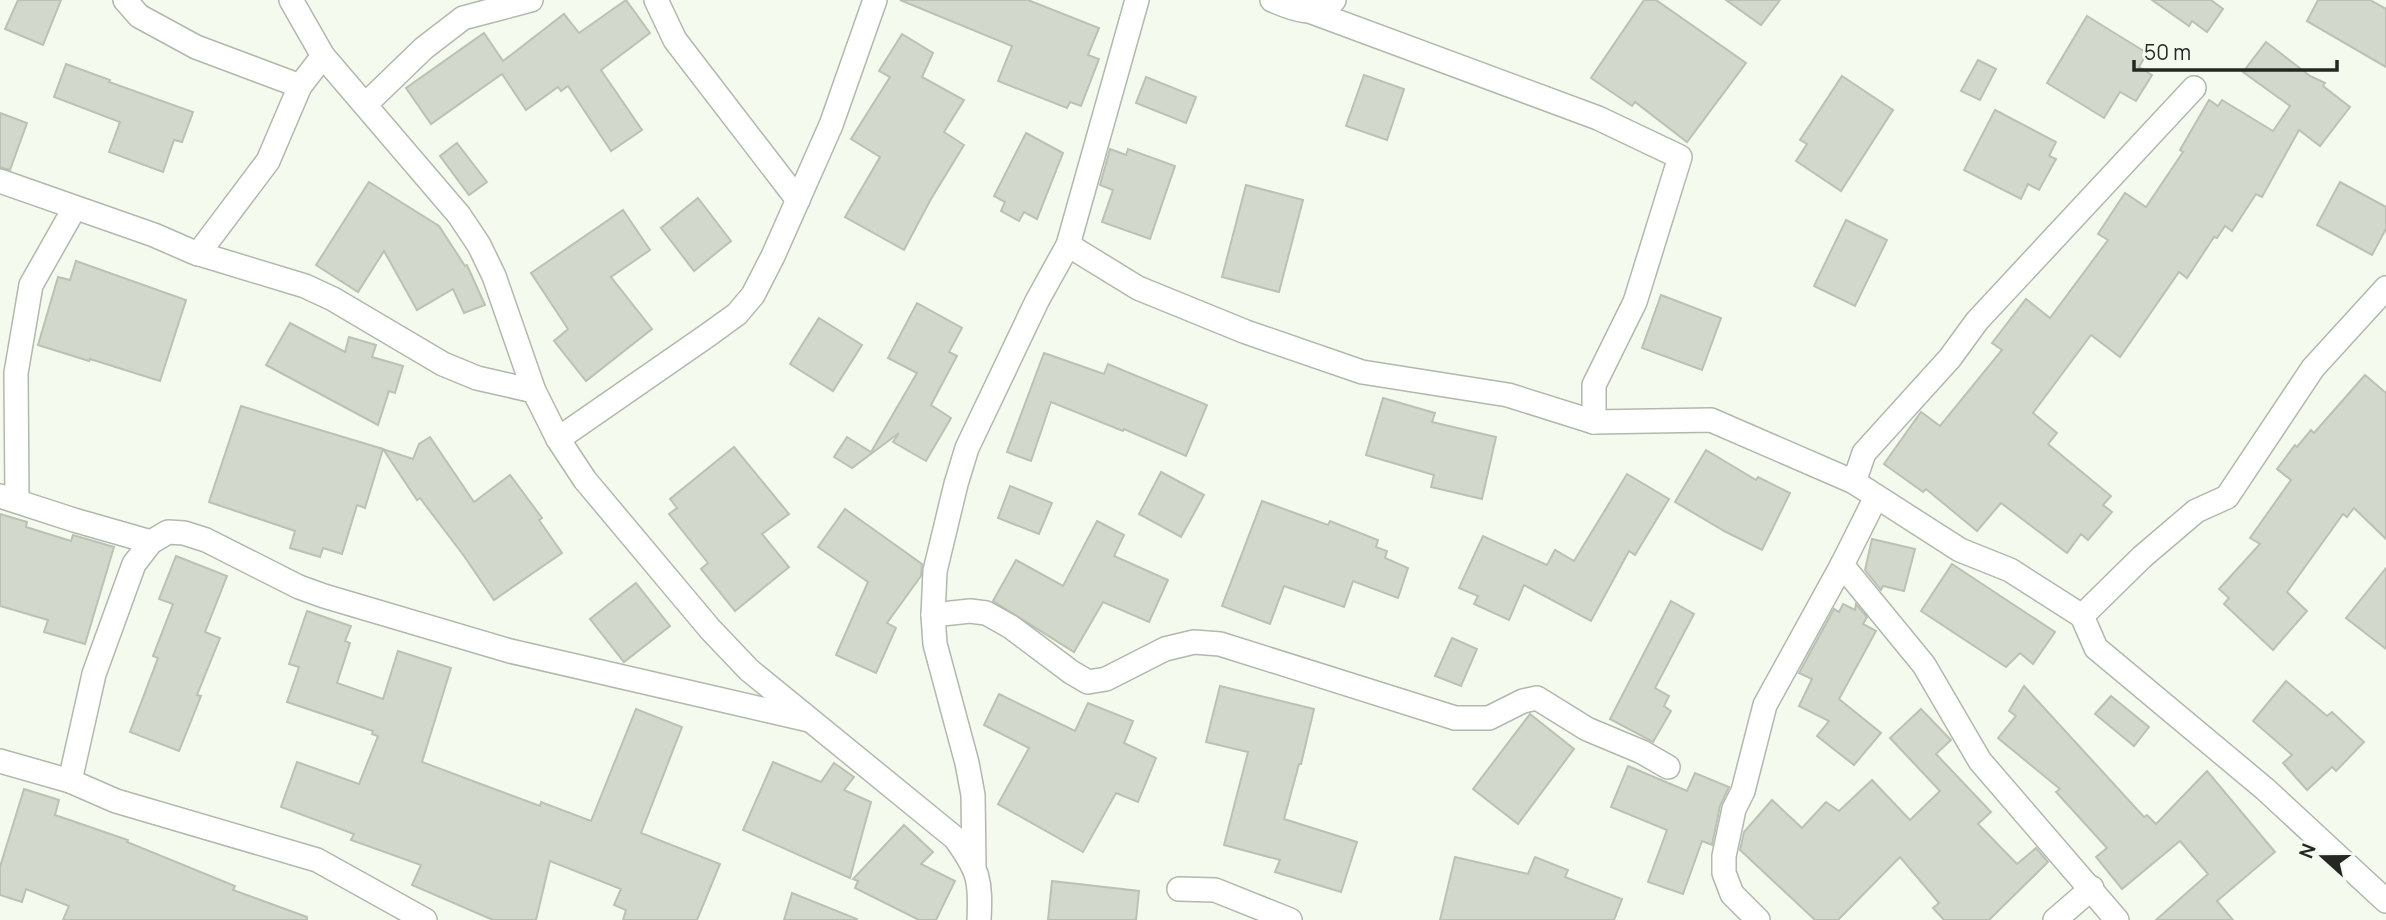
<svg xmlns="http://www.w3.org/2000/svg" width="2386" height="920" font-family="Manrope,sans-serif">
<style>
.building{fill:#d2d9cc;stroke:#bbc2b5;stroke-width:2}
.lines{fill:none;stroke-linecap:round;stroke-linejoin:round}
.street-casing{stroke:#b1b8ac;stroke-width:26}
.street{stroke:#fff;stroke-width:23}
</style>
<rect width="100%" height="100%" fill="#f4fbee"/>
<g class="building">
<polygon points="18,0 61,0 43,45 5,29"/>
<polygon points="626,0 650,33 601,70 642,130 611,151 568,86 561,91 558,87 526,110 502,74 431,124 406,88 484,33 503,61 564,14 579,33"/>
<polygon points="900,0 1028,0 1099,28 1088,55 1099,59 1081,106 1070,102 1067,108 998,81 1012,46"/>
<polygon points="1644,0 1656,0 1746,63 1687,142 1635,102 1632,106 1591,78"/>
<polygon points="1726,0 1780,0 1761,25"/>
<polygon points="2152,0 2211,0 2223,9 2207,32 2192,21 2189,26"/>
<polygon points="2318,0 2370,0 2386,9 2386,67 2307,21"/>
<polygon points="2087,16 2147,53 2139,67 2152,75 2136,101 2120,92 2104,118 2047,83"/>
<polygon points="902,34 933,53 922,77 964,100 944,132 964,145 931,199 904,250 845,217 880,157 851,139 890,77 879,71"/>
<polygon points="2266,42 2310,76 2325,83 2323,86 2350,107 2320,146 2299,130 2262,197 2256,194 2232,231 2225,226 2217,238 2214,237 2187,278 2179,272 2120,357 2091,335 2033,413 2057,433 2048,444 2111,496 2103,505 2112,512 2088,540 2081,534 2067,553 2001,503 1977,531 1926,489 1923,492 1884,464 1921,412 1940,426 2002,350 1992,343 2026,299 2050,318 2108,240 2098,234 2125,193 2146,207 2183,152 2180,150 2209,100 2218,106 2222,100 2273,131 2290,106 2243,72"/>
<polygon points="1978,60 1996,69 1980,100 1961,91"/>
<polygon points="66,64 110,80 109,82 193,112 182,142 174,140 163,172 109,152 120,122 54,97"/>
<polygon points="1364,75 1404,89 1387,140 1346,126"/>
<polygon points="1842,76 1893,110 1841,191 1796,161 1807,144 1800,140"/>
<polygon points="1146,77 1196,97 1186,123 1136,103"/>
<polygon points="1995,110 2056,142 2049,156 2056,159 2039,190 2028,184 2021,199 1964,170"/>
<polygon points="0,113 27,123 10,170 0,167"/>
<polygon points="1026,133 1063,153 1037,219 1024,212 1019,221 1001,211 1005,202 994,196"/>
<polygon points="457,143 487,182 469,195 440,156"/>
<polygon points="1110,149 1126,155 1128,149 1175,166 1150,239 1102,222 1113,190 1100,185"/>
<polygon points="369,182 439,226 465,266 467,265 485,305 464,313 453,289 417,310 384,251 358,292 316,265"/>
<polygon points="2340,182 2386,207 2386,229 2372,255 2317,225"/>
<polygon points="1246,185 1303,200 1279,292 1222,277"/>
<polygon points="698,198 731,241 694,271 661,228"/>
<polygon points="623,210 650,250 611,277 652,329 586,381 554,341 568,329 531,273"/>
<polygon points="1846,220 1887,240 1855,306 1814,286"/>
<polygon points="76,261 186,300 160,381 90,359 89,361 38,345 58,277 70,280"/>
<polygon points="1661,295 1721,318 1702,370 1642,348"/>
<polygon points="917,303 962,328 949,352 957,356 931,405 951,418 926,461 893,442 899,433 852,468 834,457 847,437 871,452 917,373 888,358"/>
<polygon points="819,318 862,345 833,391 790,364"/>
<polygon points="290,323 345,352 349,337 376,345 372,357 403,366 395,393 389,391 378,425 266,365"/>
<polygon points="1044,353 1104,374 1108,364 1207,405 1186,456 1124,429 1123,431 1051,402 1031,461 1007,452"/>
<polygon points="2365,375 2386,393 2386,539 2354,508 2347,517 2343,514 2287,592 2307,611 2273,650 2224,604 2229,598 2219,589 2260,544 2250,538 2291,480 2277,469 2295,445 2297,447 2311,430 2314,433"/>
<polygon points="1383,398 1435,413 1432,422 1496,437 1482,499 1431,487 1434,475 1366,455"/>
<polygon points="241,406 383,449 365,508 357,505 342,554 323,548 320,557 290,548 295,531 209,502"/>
<polygon points="430,437 474,502 510,475 542,518 539,520 562,553 494,600 464,556 420,498 417,500 383,449 413,459 419,444"/>
<polygon points="734,447 789,514 762,534 789,567 735,611 701,569 708,563 669,514 677,508 670,499"/>
<polygon points="1706,450 1756,480 1758,477 1790,493 1762,550 1726,532 1675,502"/>
<polygon points="1161,472 1204,495 1181,537 1139,514"/>
<polygon points="1627,474 1669,499 1635,555 1629,551 1591,621 1524,585 1509,620 1474,604 1478,596 1459,588 1483,536 1547,565 1555,550 1574,561"/>
<polygon points="1010,486 1052,503 1039,534 998,518"/>
<polygon points="1262,501 1328,525 1330,521 1378,540 1376,547 1387,551 1385,558 1408,568 1398,598 1353,581 1344,607 1284,586 1270,624 1222,606"/>
<polygon points="845,509 922,564 921,576 887,623 896,628 876,673 836,655 868,582 818,547"/>
<polygon points="0,514 27,522 26,527 71,541 73,535 114,547 85,644 44,632 48,620 0,606"/>
<polygon points="1097,521 1124,535 1114,556 1168,580 1149,622 1103,602 1074,652 993,601 1016,560 1063,586"/>
<polygon points="1872,539 1915,549 1904,591 1883,586 1881,590 1865,570"/>
<polygon points="176,556 227,576 205,632 220,638 197,695 201,696 179,751 130,732 158,658 153,656 173,604 159,599"/>
<polygon points="1952,564 2055,632 2033,664 2020,653 2006,667 1921,611"/>
<polygon points="2386,568 2386,649 2346,618"/>
<polygon points="636,583 670,626 624,662 590,619"/>
<polygon points="1671,601 1694,614 1655,688 1669,696 1664,706 1671,711 1653,742 1610,719"/>
<polygon points="1843,604 1855,610 1856,604 1867,617 1863,624 1876,631 1839,699 1881,733 1854,765 1817,736 1829,721 1799,706 1812,679 1799,673 1834,609 1839,612"/>
<polygon points="307,611 351,626 345,641 350,643 337,683 383,699 398,651 451,668 422,762 540,806 541,802 591,821 636,709 682,727 641,833 720,864 697,920 623,920 626,910 614,905 621,889 550,861 536,920 493,920 412,885 421,865 351,840 354,834 281,807 297,762 359,784 378,736 372,734 373,731 287,702 299,667 289,664"/>
<polygon points="1452,638 1477,649 1461,686 1435,676"/>
<polygon points="2286,681 2327,716 2332,712 2364,742 2336,771 2332,767 2307,790 2283,763 2292,755 2253,721"/>
<polygon points="1220,686 1314,709 1301,764 1299,764 1284,819 1357,842 1341,892 1275,872 1280,860 1224,845 1248,752 1206,742"/>
<polygon points="2024,686 2144,817 2147,815 2156,824 2207,771 2275,852 2217,901 2233,920 2156,920 2208,874 2180,841 2122,889 2096,857 2107,848 2056,792 2060,789 1998,738 2016,716 2009,711"/>
<polygon points="999,694 1075,731 1088,703 1133,721 1124,743 1156,758 1138,802 1116,793 1083,852 998,804 1029,748 984,725"/>
<polygon points="2111,696 2149,727 2134,746 2095,714"/>
<polygon points="1921,709 1951,740 1936,754 1991,812 1978,824 2017,864 2036,848 2048,862 1989,920 1944,920 1933,908 1939,903 1900,857 1838,920 1815,920 1740,850 1744,832 1772,800 1802,828 1826,802 1839,811 1872,780 1910,820 1940,791 1890,738"/>
<polygon points="1530,714 1574,749 1518,824 1473,789"/>
<polygon points="773,762 821,782 834,763 854,777 844,790 871,802 850,878 743,830"/>
<polygon points="1628,766 1687,791 1695,773 1729,787 1720,806 1712,845 1702,841 1683,894 1648,882 1667,830 1611,807"/>
<polygon points="24,789 59,800 55,815 128,840 127,842 235,886 233,890 307,917 307,920 63,920 69,906 26,889 22,902 0,895 0,867"/>
<polygon points="904,825 933,852 921,864 955,881 936,920 919,920 855,888 858,881 853,879"/>
<polygon points="1455,857 1528,874 1535,857 1568,870 1565,877 1622,899 1614,920 1440,920"/>
<polygon points="1052,881 1139,891 1136,920 1048,920"/>
<polygon points="792,893 857,919 856,920 784,920"/>
</g>
<g class="lines">
<defs>
<g id="street">
<polyline points="125,0 139,16 196,47 300,86"/>
<path d="M291,0L323,56L459,215L479,245L494,276L534,391L558,439L585,480L710,629L749,670L955,838C979,871 981,880 979,920"/>
<polyline points="656,0 675,40 798,200"/>
<path d="M1272,0C1293,9 1315,19 1334,0"/>
<polyline points="1312,12 1598,118 1680,157 1635,302 1594,385 1594,422"/>
<polyline points="366,104 424,48 463,18 531,0"/>
<polyline points="0,181 154,235 193,252 305,286 333,299 443,364 477,378 534,391"/>
<polyline points="1068,245 1138,288 1246,332 1362,372 1508,395 1594,422 1711,420 1854,482 1960,550 2010,570 2082,616 2096,648 2265,789 2386,901"/>
<polyline points="198,254 268,161 300,86 323,56"/>
<polyline points="558,439 708,335 737,314 753,295 773,256 831,125 875,0"/>
<polyline points="1854,482 1864,453 1950,358 1977,321 2194,88"/>
<polyline points="0,496 74,520 151,542"/>
<polyline points="1876,497 1842,565 1924,665 1980,761 2117,920"/>
<polyline points="17,501 16,373 31,285 74,209"/>
<polyline points="933,615 970,611 986,613 1011,627 1071,672 1088,682 1106,679 1165,649 1194,642 1220,644 1455,718 1489,718 1523,701 1537,698 1587,729 1642,752 1668,767"/>
<polyline points="2082,616 2142,557 2196,511 2227,497 2313,368 2386,288"/>
<polyline points="0,761 70,781"/>
<polyline points="974,864 973,795 967,763 935,644 933,615 935,571 956,484 967,448 1037,301 1068,245 1137,0"/>
<polyline points="1179,889 1215,890 1290,920"/>
<polyline points="425,920 317,860 116,801 70,781 94,674 134,564 151,542 168,532 184,533 206,540 299,587 324,596 510,651 809,720"/>
<polyline points="1758,920 1732,894 1724,873 1724,856 1734,809 1743,791 1765,705 1842,565"/>
<polyline points="2055,920 2092,888"/>
</g>
</defs>
<use href="#street" class="street-casing"/>
<use href="#street" class="street"/>
</g>
<g transform="translate(2323 857) rotate(291)" stroke="#f4fbee" stroke-width="5" paint-order="stroke">
<path d="M0-5L12 26L0 18L-12 26Z" fill="#252723"/>
<text y="-10" font-size="19" font-weight="bold" text-anchor="middle" fill="#252723">N</text>
</g>
<path d="M2134 60v10h203v-10" fill="none" stroke="#252723" stroke-width="3.5"/>
<text x="2144" y="60" font-size="21" fill="#252723" stroke="#f4fbee" stroke-width="5" paint-order="stroke">50 m</text>
</svg>
